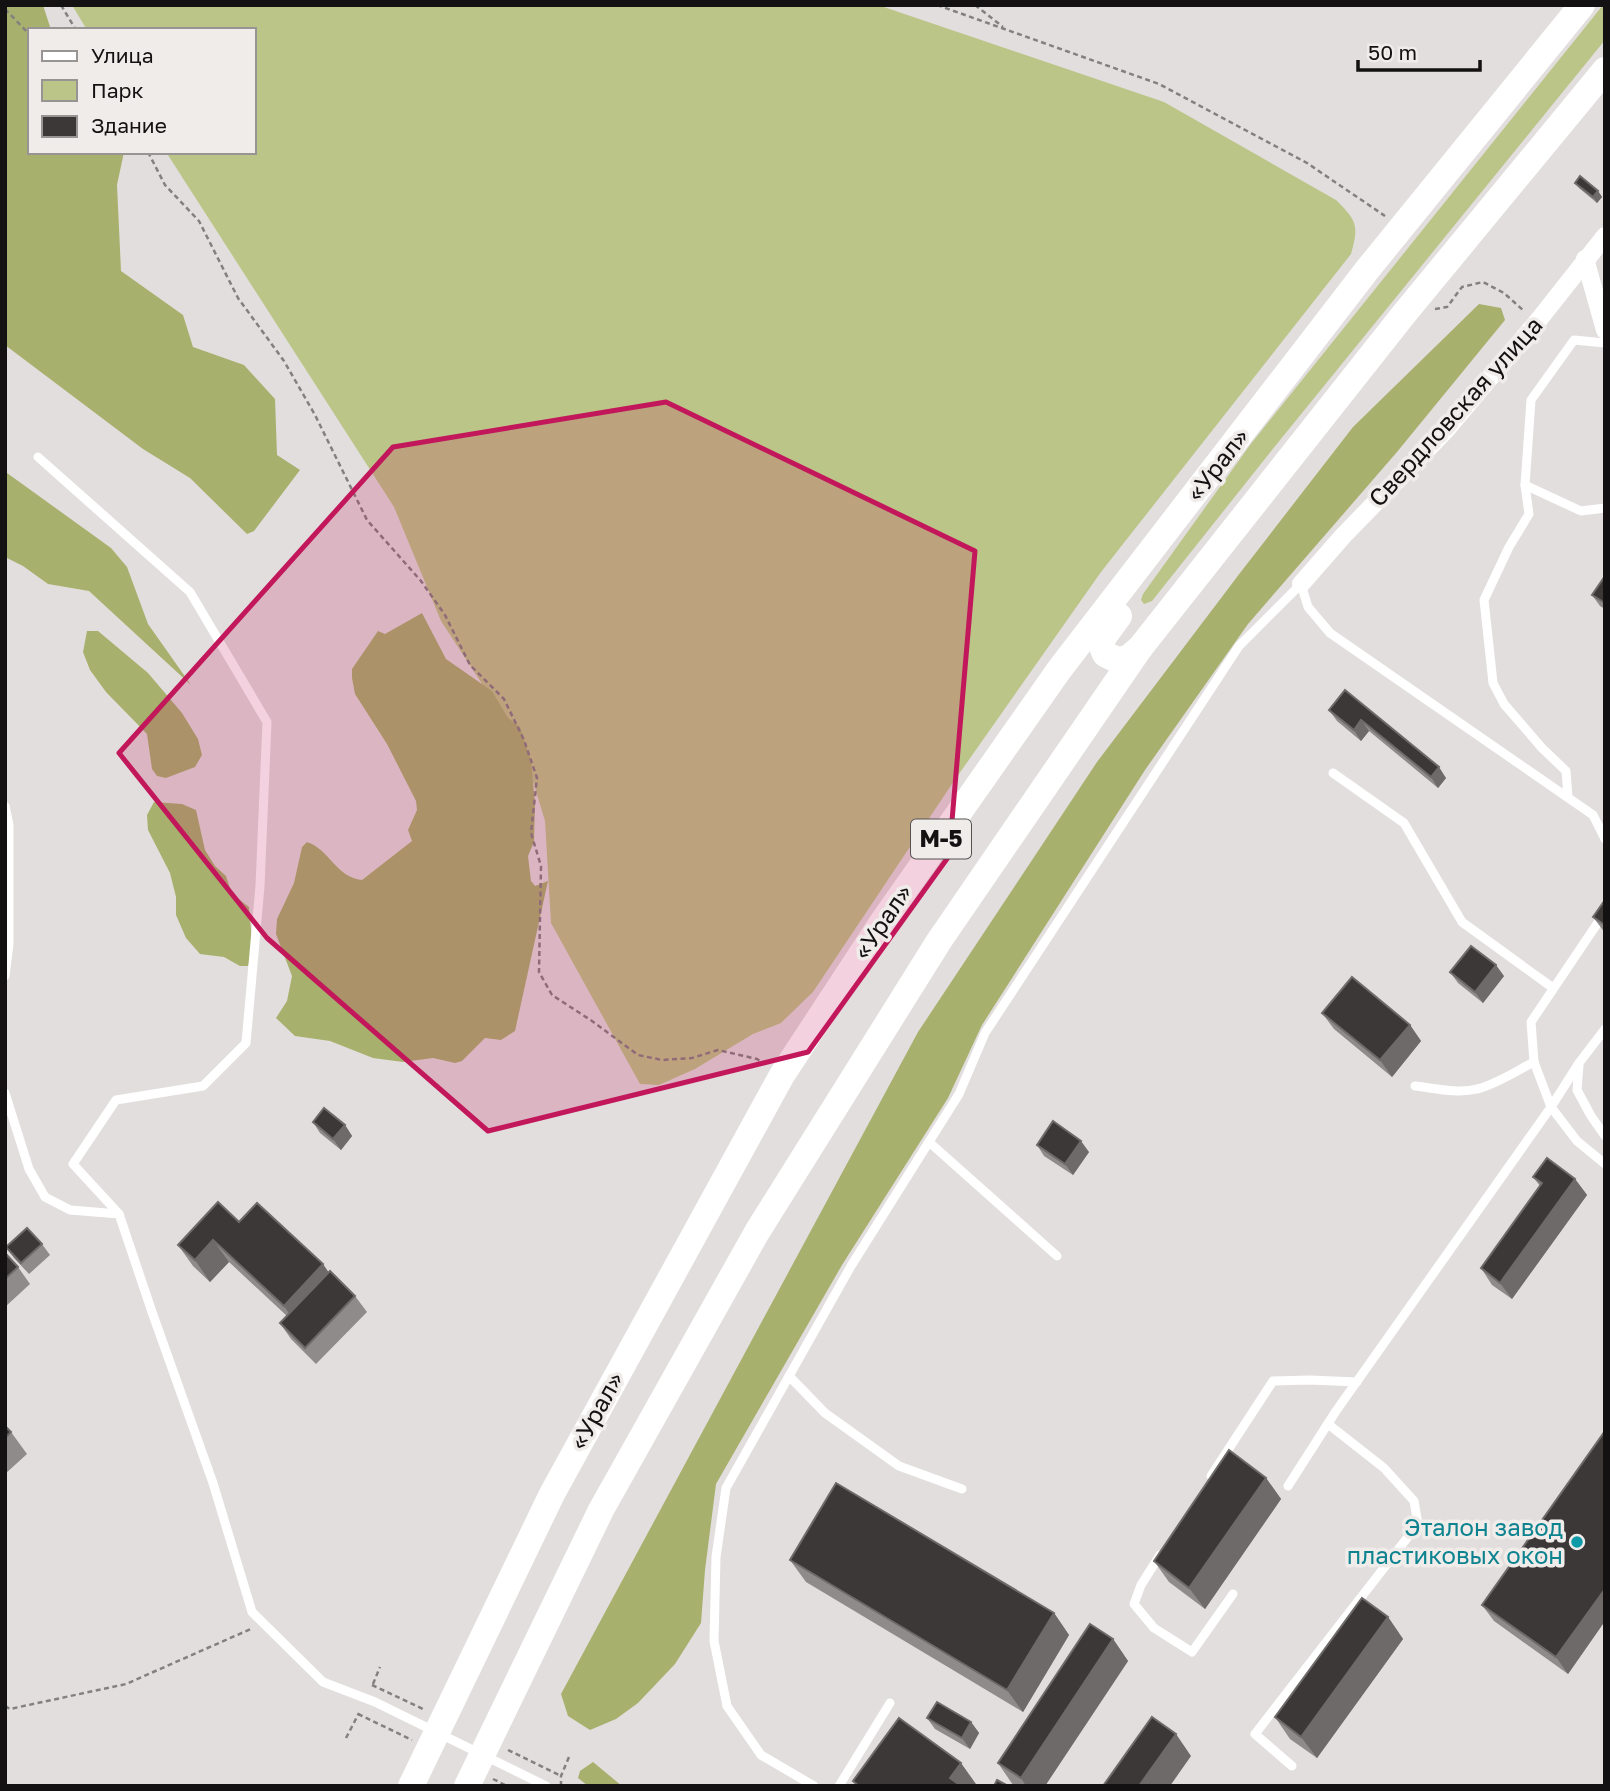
<svg xmlns="http://www.w3.org/2000/svg" width="1610" height="1791" font-family="'Golos Text',sans-serif">
<style>
.green{fill:#bcc588}
.forest{fill:#a7b16d}
.lines{fill:none;stroke-linecap:round;stroke-linejoin:round}
.path{stroke:#838080;stroke-width:2.5;stroke-dasharray:5 3.5;stroke-linecap:butt}
.lane{stroke:#fff;stroke-width:9}
.street{stroke:#fff;stroke-width:18}
.primary{stroke:#fff;stroke-width:26}
.wall{fill:#8e8b8a}
.shaded-wall{fill:#6d6a69}
.building{fill:#3b3837;stroke:#6d6a69;stroke-width:2}
.marked{fill:#c2185b;fill-opacity:0.2;stroke:#c2185b;stroke-width:5;stroke-linejoin:round}
.culture-dot{fill:#0f9aa8;stroke:#efecea;stroke-width:2.5}
.labels{text-anchor:middle;stroke-width:7;stroke-linejoin:round;paint-order:stroke}
.shield{fill:#efecea;stroke:#555352;stroke-width:2}
.shield-label{font-size:23px;font-weight:bold;fill:#131111}
.street-label{font-size:24px;fill:#131111;stroke:#efecea}
.culture-label{font-size:24px;fill:#0d838f;stroke:#efecea;text-anchor:end}
</style>
<rect width="100%" height="100%" fill="#e2dedd"/>
<g class="green">
<path d="M72,5H878L1164,102L1336,200C1357,221 1359,225 1351,254L1101,572L954,781L813,992L781,1023L753,1034L695,1069L659,1085L640,1084L551,923L545,821L522,745L441,621L394,507L166,152H254V30H87Z"/>
<polygon points="1603,5 1605,5 1605,40 1276,445 1152,601 1144,604 1141,600 1143,594 1250,445"/>
</g>
<g class="forest">
<polygon points="5,5 43,5 51,30 30,30 30,152 124,152 117,185 121,271 183,315 193,347 244,365 275,399 277,455 300,470 254,531 247,534 190,478 143,449 5,345"/>
<polygon points="1479,304 1501,308 1505,320 1397,452 1248,624 1145,770 982,1025 948,1098 842,1265 716,1484 705,1570 701,1623 675,1664 638,1703 616,1719 590,1730 568,1716 561,1694 918,1032 1097,762 1240,573 1353,427"/>
<polygon points="5,470 7,473 111,548 127,567 148,624 191,685 89,591 48,584 23,566 5,557"/>
<path d="M422,613L446,659L492,691L508,718L520,727L531,761L535,803L534,842L528,856L531,881L535,886L548,881L515,1031L501,1040L485,1038L462,1061L455,1063L433,1058L403,1062L373,1058L330,1041L295,1036L276,1018L287,1001L292,976L276,934L277,919L294,883L302,847L307,842C329,849 337,878 362,880L412,841L408,830L417,810L416,801L387,744L355,694L352,678V669L378,631L385,634Z"/>
<polygon points="87,631 98,631 148,673 182,713 198,739 202,755 195,767 166,778 157,776 152,769 147,734 106,692 90,670 83,652"/>
<polygon points="154,802 182,804 196,810 205,850 215,866 226,876 232,894 249,907 253,952 248,966 240,966 224,957 200,954 186,938 176,915 176,897 170,873 148,830 147,815"/>
<polygon points="593,1762 622,1786 588,1786 578,1778 580,1771"/>
</g>
<g class="lines">
<g class="path">
<polyline points="61,5 76,30"/>
<polyline points="937,5 1159,84 1307,163 1385,216"/>
<polyline points="975,5 1003,27"/>
<polyline points="5,9 30,35"/>
<polyline points="148,152 165,185 199,221 238,298 284,361 315,415 367,520 421,581 445,615 470,665 504,699 524,740 537,778 531,833 541,866 539,972 552,995 592,1021 638,1055 662,1060 692,1058 718,1050 757,1059 764,1064"/>
<polyline points="1435,309 1447,307 1462,287 1483,282 1504,293 1524,311"/>
<polyline points="373,1684 380,1667"/>
<polyline points="372,1685 423,1709"/>
<polyline points="5,1706 10,1709 126,1684 253,1628"/>
<polyline points="358,1714 412,1740"/>
<polyline points="346,1738 359,1713"/>
<polyline points="508,1750 561,1776"/>
<polyline points="493,1779 507,1786"/>
<polyline points="561,1786 561,1776 569,1757"/>
</g>
<g class="lane">
<polyline points="38,457 190,592 267,722 260,886 246,1043 203,1086 116,1100 73,1164 119,1214"/>
<polyline points="1525,485 1581,511 1605,508"/>
<polyline points="1333,773 1404,823 1462,922 1553,988"/>
<polyline points="1568,797 1566,771 1542,748 1504,704 1493,683 1484,600 1509,547 1529,514 1525,485 1531,400 1574,340 1605,343"/>
<polyline points="5,806 9,825 9,944 5,976"/>
<polyline points="1605,912 1531,1022 1534,1062 1551,1107 1577,1141 1605,1164"/>
<polyline points="1579,1065 1577,1090 1591,1116 1605,1136"/>
<path d="M1415,1086C1434,1088 1458,1094 1477,1089C1495,1085 1518,1070 1534,1062"/>
<polyline points="5,1093 29,1169 45,1197 70,1210 119,1214 152,1312 213,1483 252,1612 323,1682 375,1702 546,1786"/>
<polyline points="929,1142 1057,1256"/>
<polyline points="789,1376 825,1413 899,1466 962,1489"/>
<polyline points="1211,1476 1273,1381 1310,1380 1357,1382"/>
<polyline points="1288,1486 1336,1411 1551,1107 1579,1063 1605,1029"/>
<polyline points="1160,1555 1141,1585 1134,1604 1154,1628 1192,1652 1233,1594"/>
<polyline points="1292,1766 1255,1734 1418,1524 1414,1501 1384,1468 1328,1424"/>
<polyline points="814,1786 761,1755 727,1706 714,1641 716,1557 726,1488 851,1266 959,1094 985,1033 1239,646 1301,584 1308,607 1330,633 1593,815 1605,839"/>
<polyline points="839,1786 890,1703"/>
</g>
<g class="street">
<polyline points="1585,259 1605,330"/>
<polyline points="1301,584 1343,536 1446,430 1537,322 1605,236"/>
</g>
<g class="primary">
<polyline points="1119,616 1100,642 1105,654 1117,660 1128,658 1140,648"/>
<polyline points="411,1786 552,1494 782,1075 883,921 1059,670 1367,270 1582,5"/>
<polyline points="467,1786 601,1510 757,1232 939,941 1140,648 1404,314 1605,70"/>
</g>
</g>
<g class="wall">
<polygon points="1575,183 1598,191 1602,197 1597,203 1579,188"/>
<polygon points="1605,576 1605,609 1600,606 1592,595"/>
<polygon points="1345,690 1446,778 1438,788 1369,731 1361,741 1337,721 1329,710"/>
<polygon points="1605,900 1605,933 1593,917"/>
<polygon points="1450,972 1504,976 1483,1003 1458,983"/>
<polygon points="1322,1013 1410,1025 1421,1041 1392,1077 1334,1029"/>
<polygon points="313,1122 345,1125 352,1136 341,1150 320,1133"/>
<polygon points="1037,1145 1089,1152 1073,1175 1044,1156"/>
<polygon points="1533,1177 1575,1179 1587,1195 1512,1299 1492,1285 1481,1268 1540,1186"/>
<polygon points="239,1222 329,1273 355,1296 367,1312 316,1364 291,1339 280,1323 287,1316 229,1262 210,1282 193,1266 178,1245"/>
<polygon points="42,1244 50,1255 29,1274 14,1258 6,1247"/>
<polygon points="5,1253 18,1267 30,1284 5,1307"/>
<polygon points="5,1426 11,1432 27,1454 5,1474"/>
<polygon points="1605,1431 1605,1621 1568,1674 1494,1621 1482,1605"/>
<polygon points="1266,1478 1281,1499 1205,1609 1169,1582 1154,1561"/>
<polygon points="790,1560 1054,1613 1069,1635 1023,1712 806,1582"/>
<polygon points="1388,1617 1403,1639 1317,1758 1290,1739 1275,1717"/>
<polygon points="1113,1639 1128,1661 1045,1786 1015,1786 1013,1785 998,1763"/>
<polygon points="927,1718 971,1722 979,1733 970,1749 935,1729"/>
</g>
<g class="shaded-wall">
<polygon points="1598,191 1602,197 1597,203 1593,197"/>
<polygon points="1361,720 1369,731 1361,741 1354,730"/>
<polygon points="1439,767 1446,778 1438,788 1431,777"/>
<polygon points="1496,965 1504,976 1483,1003 1475,992"/>
<polygon points="1410,1025 1421,1041 1392,1077 1380,1060"/>
<polygon points="345,1125 352,1136 341,1150 333,1139"/>
<polygon points="1081,1141 1089,1152 1073,1175 1065,1164"/>
<polygon points="1575,1179 1587,1195 1512,1299 1500,1283"/>
<polygon points="213,1240 229,1262 210,1282 195,1260"/>
<polygon points="323,1264 338,1286 299,1328 284,1306"/>
<polygon points="1266,1478 1281,1499 1205,1609 1189,1588"/>
<polygon points="1605,1589 1605,1621 1568,1674 1556,1657"/>
<polygon points="1054,1613 1069,1635 1023,1712 1007,1690"/>
<polygon points="1388,1617 1403,1639 1317,1758 1301,1737"/>
<polygon points="1113,1639 1128,1661 1045,1786 1026,1786 1021,1778"/>
<polygon points="971,1722 979,1733 970,1749 962,1738"/>
<polygon points="1176,1734 1191,1756 1170,1786 1139,1786"/>
<polygon points="961,1763 976,1784 975,1786 955,1786 950,1778"/>
</g>
<g class="building">
<polygon points="1580,176 1598,191 1593,197 1575,183"/>
<polygon points="1605,576 1605,603 1592,595"/>
<polygon points="1345,690 1439,767 1431,777 1361,720 1354,730 1329,710"/>
<polygon points="1605,900 1605,925 1593,917"/>
<polygon points="1471,946 1496,965 1475,992 1450,972"/>
<polygon points="1352,977 1410,1025 1380,1060 1322,1013"/>
<polygon points="324,1108 345,1125 333,1139 313,1122"/>
<polygon points="1053,1121 1081,1141 1065,1164 1037,1145"/>
<polygon points="1547,1158 1575,1179 1500,1283 1481,1268 1542,1183 1533,1177"/>
<polygon points="218,1202 239,1222 257,1203 323,1264 284,1306 213,1240 195,1260 178,1245"/>
<polygon points="27,1228 42,1244 21,1263 6,1247"/>
<polygon points="5,1253 18,1267 5,1279"/>
<polygon points="330,1271 355,1296 305,1348 280,1323"/>
<polygon points="5,1426 11,1432 5,1438"/>
<polygon points="1605,1431 1605,1589 1556,1657 1482,1605"/>
<polygon points="1229,1450 1266,1478 1189,1588 1154,1561"/>
<polygon points="836,1483 1054,1613 1007,1690 790,1560"/>
<polygon points="1362,1598 1388,1617 1301,1737 1275,1717"/>
<polygon points="1090,1624 1113,1639 1021,1778 998,1763"/>
<polygon points="937,1702 971,1722 962,1738 927,1718"/>
<polygon points="1152,1717 1176,1734 1139,1786 1103,1786"/>
<polygon points="899,1718 961,1763 950,1778 961,1786 859,1786 853,1781"/>
<polygon points="997,1780 1008,1786 994,1786"/>
</g>
<path class="marked" d="M666,402L975,551L949,856L808,1052L488,1131L267,938L119,753L393,447Z"/>
<circle class="culture-dot" cx="1577" cy="1542" r="7"/>
<g class="labels">
<rect class="shield" x="911" y="819.5" width="60" height="39" rx="5"/>
<g class="shield-label">
<text x="941" y="847">М-5</text>
</g>
<g class="street-label">
<text transform="translate(1456 412) rotate(-48)" y="8">Свердловская улица</text>
<text transform="translate(1218 465) rotate(-52)" y="8">«Урал»</text>
<text transform="translate(883 922) rotate(-56)" y="8">«Урал»</text>
<text transform="translate(597 1411) rotate(-61)" y="8">«Урал»</text>
</g>
<g class="culture-label">
<text x="1563" y="1536">Эталон завод<tspan x="1563" dy="28">пластиковых окон</tspan></text>
</g>
</g>
<rect width="1610" height="1791" fill="none" stroke="#131111" stroke-width="14"/>
<rect x="28" y="28" width="228" height="126" fill="#efecea" stroke="#979493" stroke-width="2"/>
<rect x="42" y="51" width="35" height="10" fill="#ffffff" stroke="#979493" stroke-width="2"/>
<text x="91" y="63" font-size="21" fill="#131111">Улица</text>
<rect x="42" y="80" width="35" height="21" fill="#bcc588" stroke="#979493" stroke-width="2"/>
<text x="91" y="98" font-size="21" fill="#131111">Парк</text>
<rect x="42" y="116" width="35" height="21" fill="#3b3837" stroke="#979493" stroke-width="2"/>
<text x="91" y="133" font-size="21" fill="#131111">Здание</text>
<path d="M1358 60v10h122v-10" fill="none" stroke="#131111" stroke-width="3.5"/>
<text x="1368" y="60" font-size="21" fill="#131111" stroke="#efecea" stroke-width="5" paint-order="stroke">50 m</text>
</svg>
